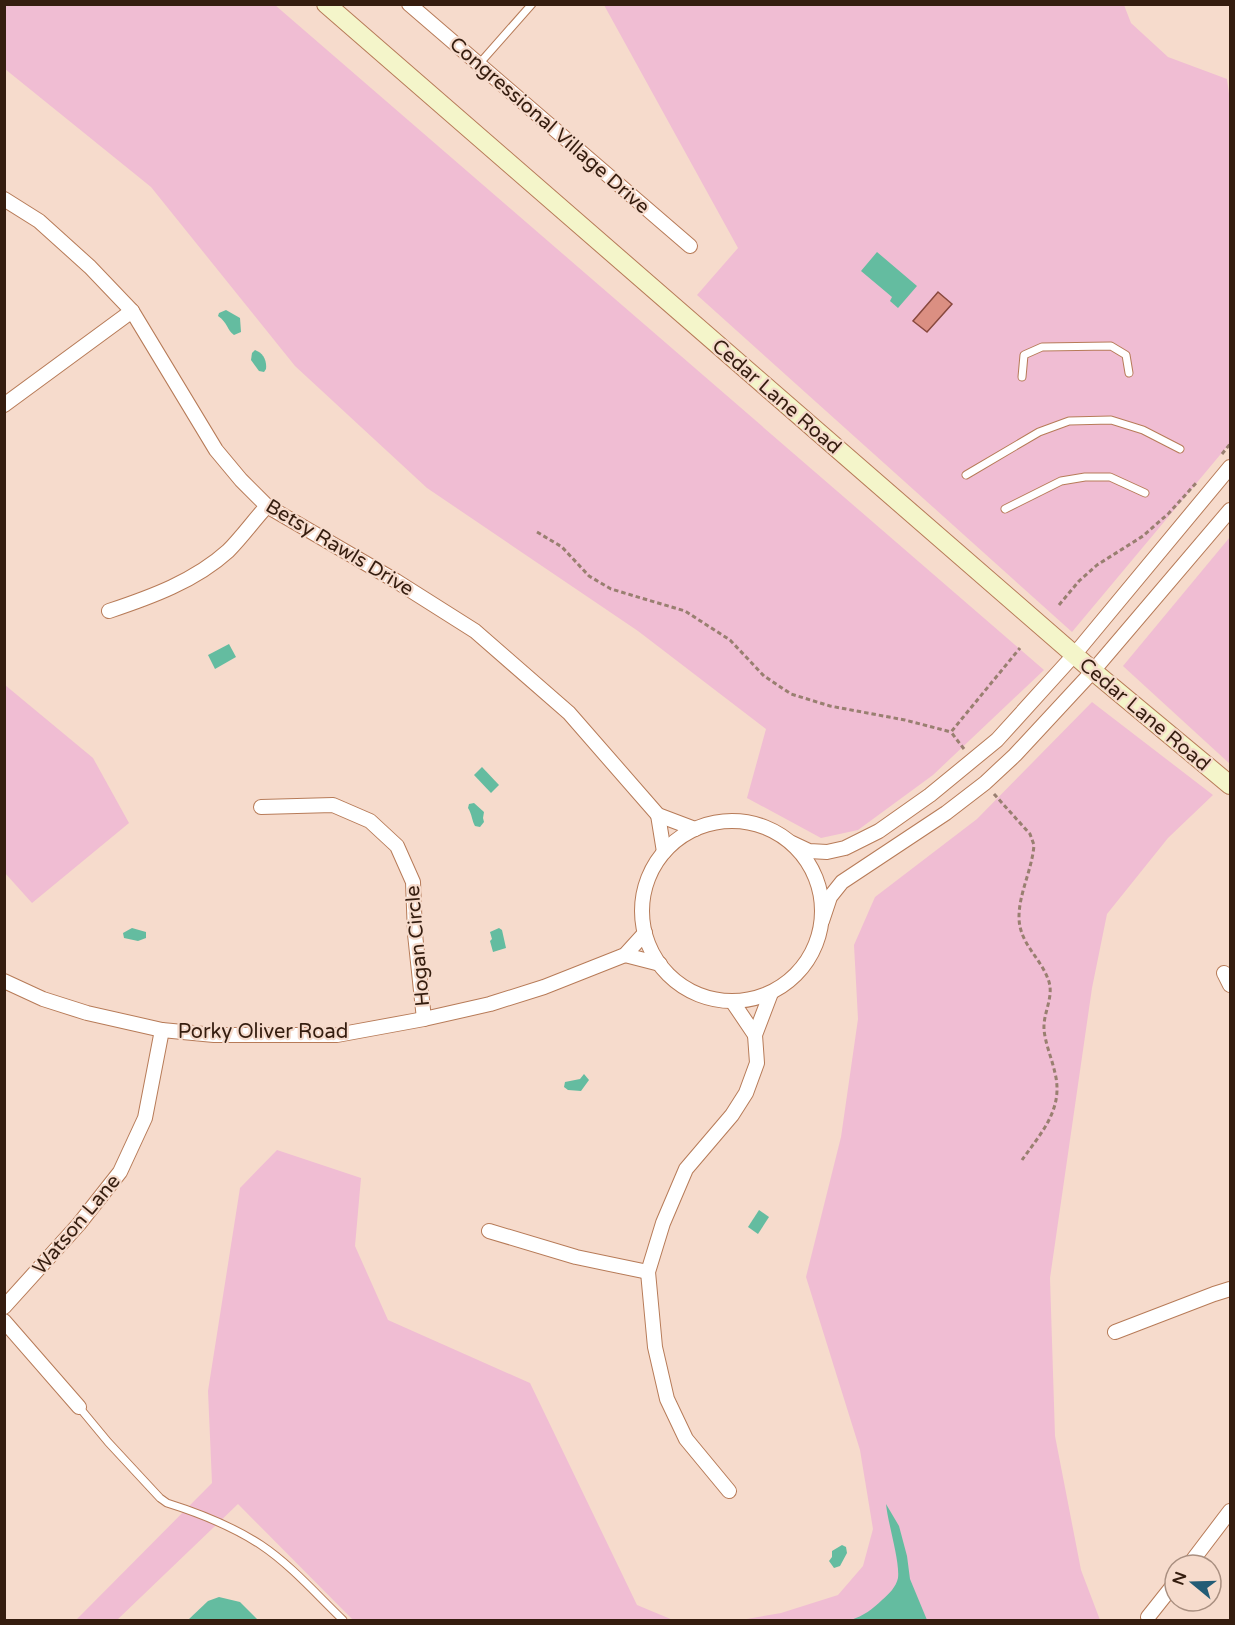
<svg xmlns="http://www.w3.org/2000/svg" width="1235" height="1625" font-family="'Varela Round',sans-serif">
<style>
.green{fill:#f0bdd3}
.water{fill:#64bca0}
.building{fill:#db8f82;stroke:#88483e;stroke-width:1.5}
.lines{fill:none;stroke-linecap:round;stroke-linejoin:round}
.lane-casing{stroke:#b77b58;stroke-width:9}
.street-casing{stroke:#b77b58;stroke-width:16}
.secondary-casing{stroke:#b77b58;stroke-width:20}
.path{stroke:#997f70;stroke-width:3;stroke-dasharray:4.5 3;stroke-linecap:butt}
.lane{stroke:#fff;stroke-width:7}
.street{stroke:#fff;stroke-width:14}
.secondary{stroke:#f4f5ca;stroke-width:18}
.labels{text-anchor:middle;stroke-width:4.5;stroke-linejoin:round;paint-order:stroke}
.street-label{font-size:20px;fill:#351d0f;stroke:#f6dbcc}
</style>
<rect width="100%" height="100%" fill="#f6dbcc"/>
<g class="green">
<polygon points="4,5 275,5 1044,670 933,775 858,830 821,838 747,798 766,729 638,631 427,488 295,366 151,187 5,69"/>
<polygon points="604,5 1124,5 1131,23 1168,57 1227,79 1230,101 1230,443 1072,632 697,295 738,248"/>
<polygon points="1230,537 1230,764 1123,666"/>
<polygon points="5,685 93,758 129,823 32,903 5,873"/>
<polygon points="1092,702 1213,795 1168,838 1107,914 1092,988 1050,1278 1055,1436 1081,1570 1100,1620 741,1620 781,1613 838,1595 863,1566 873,1529 860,1450 806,1277 841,1137 858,1019 854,945 875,897 977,819"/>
<polygon points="277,1150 361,1178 355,1246 388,1320 530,1383 637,1605 673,1620 353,1620 238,1504 117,1620 76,1620 212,1483 208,1391 240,1188"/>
</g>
<g class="water">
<polygon points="877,252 917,286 898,308 890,301 892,297 861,271"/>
<path d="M226,310L240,318L241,332L234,335C227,330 228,323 218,316L219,313Z"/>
<path d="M255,350C263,353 267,360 266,369L264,372L259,371L251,360L252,353Z"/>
<polygon points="229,644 236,657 215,669 208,655"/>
<polygon points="482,767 499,785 491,793 474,775"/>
<path d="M474,803L484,812L483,818L484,822L480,827L475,826C472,821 472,814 468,808L469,804Z"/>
<polygon points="132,928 146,932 146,938 138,941 124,938 123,933"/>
<polygon points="499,928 502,930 506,948 493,952 490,941 492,939 490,932"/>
<polygon points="584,1074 589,1080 581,1091 568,1090 564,1087 565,1082 580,1079"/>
<polygon points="759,1210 769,1217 758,1234 748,1227"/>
<path d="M886,1504L899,1526L907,1556L910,1579L927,1620H851C863,1616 873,1609 882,1600C889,1594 896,1587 898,1578C900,1561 888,1524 886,1504Z"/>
<polygon points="842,1545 846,1547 847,1553 840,1566 834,1568 829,1561 832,1557 832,1551"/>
<polygon points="219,1597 240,1602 258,1620 188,1620 208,1601"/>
</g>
<polygon class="building" points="938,292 952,304 927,332 913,321"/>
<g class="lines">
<defs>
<g id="lane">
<polyline points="479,64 532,4"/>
<polyline points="1022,377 1024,355 1042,347 1111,346 1126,355 1129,373"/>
<polyline points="966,475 1039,432 1069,421 1111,420 1143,430 1180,449"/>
<polyline points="1005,509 1061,481 1085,477 1110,477 1145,493"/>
<path d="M79,1407L108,1442L160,1498L167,1503C199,1513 232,1526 261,1545C291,1565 317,1595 343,1620"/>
</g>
<g id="street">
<polyline points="409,4 690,246"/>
<polyline points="4,199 39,221 90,267 132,311 216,450 241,480 267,506 396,581 475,631 569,713 658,815 695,829"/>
<polyline points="4,405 132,311"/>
<path d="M109,611C151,597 195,581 228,551C242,537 254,520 267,506"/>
<polyline points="261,807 333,805 370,821 397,846 413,882 415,934 424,1019"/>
<polyline points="658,815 664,852"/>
<circle cx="732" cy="911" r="90"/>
<polyline points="792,843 809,851 827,852 845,848 879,831 930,795 997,740 1074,655 1230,467"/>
<polyline points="822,921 830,897 842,882 946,813 985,783 1015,755 1093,671 1230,510"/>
<polyline points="625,955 660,964"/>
<polyline points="1224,973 1230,985"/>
<polyline points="4,981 43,999 87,1013 162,1030 214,1035 337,1035 424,1019 490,1004 544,987 625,955 645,933"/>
<polyline points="732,1001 755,1035"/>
<polyline points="489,1231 576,1257 648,1272"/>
<polyline points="4,1307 79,1224 120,1172 145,1118 162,1030"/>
<polyline points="4,1321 79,1407"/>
<polyline points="1115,1332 1214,1294 1230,1289"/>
<polyline points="729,1491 686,1439 667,1399 655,1347 648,1272 663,1223 686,1169 732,1115 746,1093 757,1063 755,1035 771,993"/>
<polyline points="1189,1565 1230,1511"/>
<polyline points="1148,1617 1175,1583"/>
</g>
<polyline id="secondary" points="326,4 1093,671 1230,785"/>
</defs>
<use href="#lane" class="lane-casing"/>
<use href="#street" class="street-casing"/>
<use href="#secondary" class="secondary-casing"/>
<g class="path">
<polyline points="1222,454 1230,444"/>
<polyline points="537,532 562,547 589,576 611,589 685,611 730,640 764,676 791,694 830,706 905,720 951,732"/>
<polyline points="1059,605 1079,581 1097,565 1143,536 1169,513 1197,482"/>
<polyline points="964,749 951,732 1020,648"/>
<path d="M994,794L1030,834L1034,845C1032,870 1019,893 1019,917C1019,943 1040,957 1048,979C1055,996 1043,1012 1044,1029C1045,1043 1052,1059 1055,1073C1064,1109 1041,1133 1022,1160"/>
</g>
<use href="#lane" class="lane"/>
<use href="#street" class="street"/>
<use href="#secondary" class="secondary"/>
</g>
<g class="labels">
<g class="street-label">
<text transform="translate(550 125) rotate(41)" y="7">Congressional Village Drive</text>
<text transform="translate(777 396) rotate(41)" y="7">Cedar Lane Road</text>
<text transform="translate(340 547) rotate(31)" y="7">Betsy Rawls Drive</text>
<text transform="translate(1145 714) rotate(40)" y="7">Cedar Lane Road</text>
<text transform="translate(417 946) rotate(-95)" y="7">Hogan Circle</text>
<text x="263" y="1038">Porky Oliver Road</text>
<text transform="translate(76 1224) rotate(-50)" y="7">Watson Lane</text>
</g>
</g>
<rect width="1235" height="1625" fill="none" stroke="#351d0f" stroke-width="12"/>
<g transform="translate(1193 1583) rotate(289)"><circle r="28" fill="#f6dbcc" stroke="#a98f80" stroke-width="1.5"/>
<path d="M0-4.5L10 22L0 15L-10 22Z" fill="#235c76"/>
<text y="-9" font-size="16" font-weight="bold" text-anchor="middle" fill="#351d0f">N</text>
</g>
</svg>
